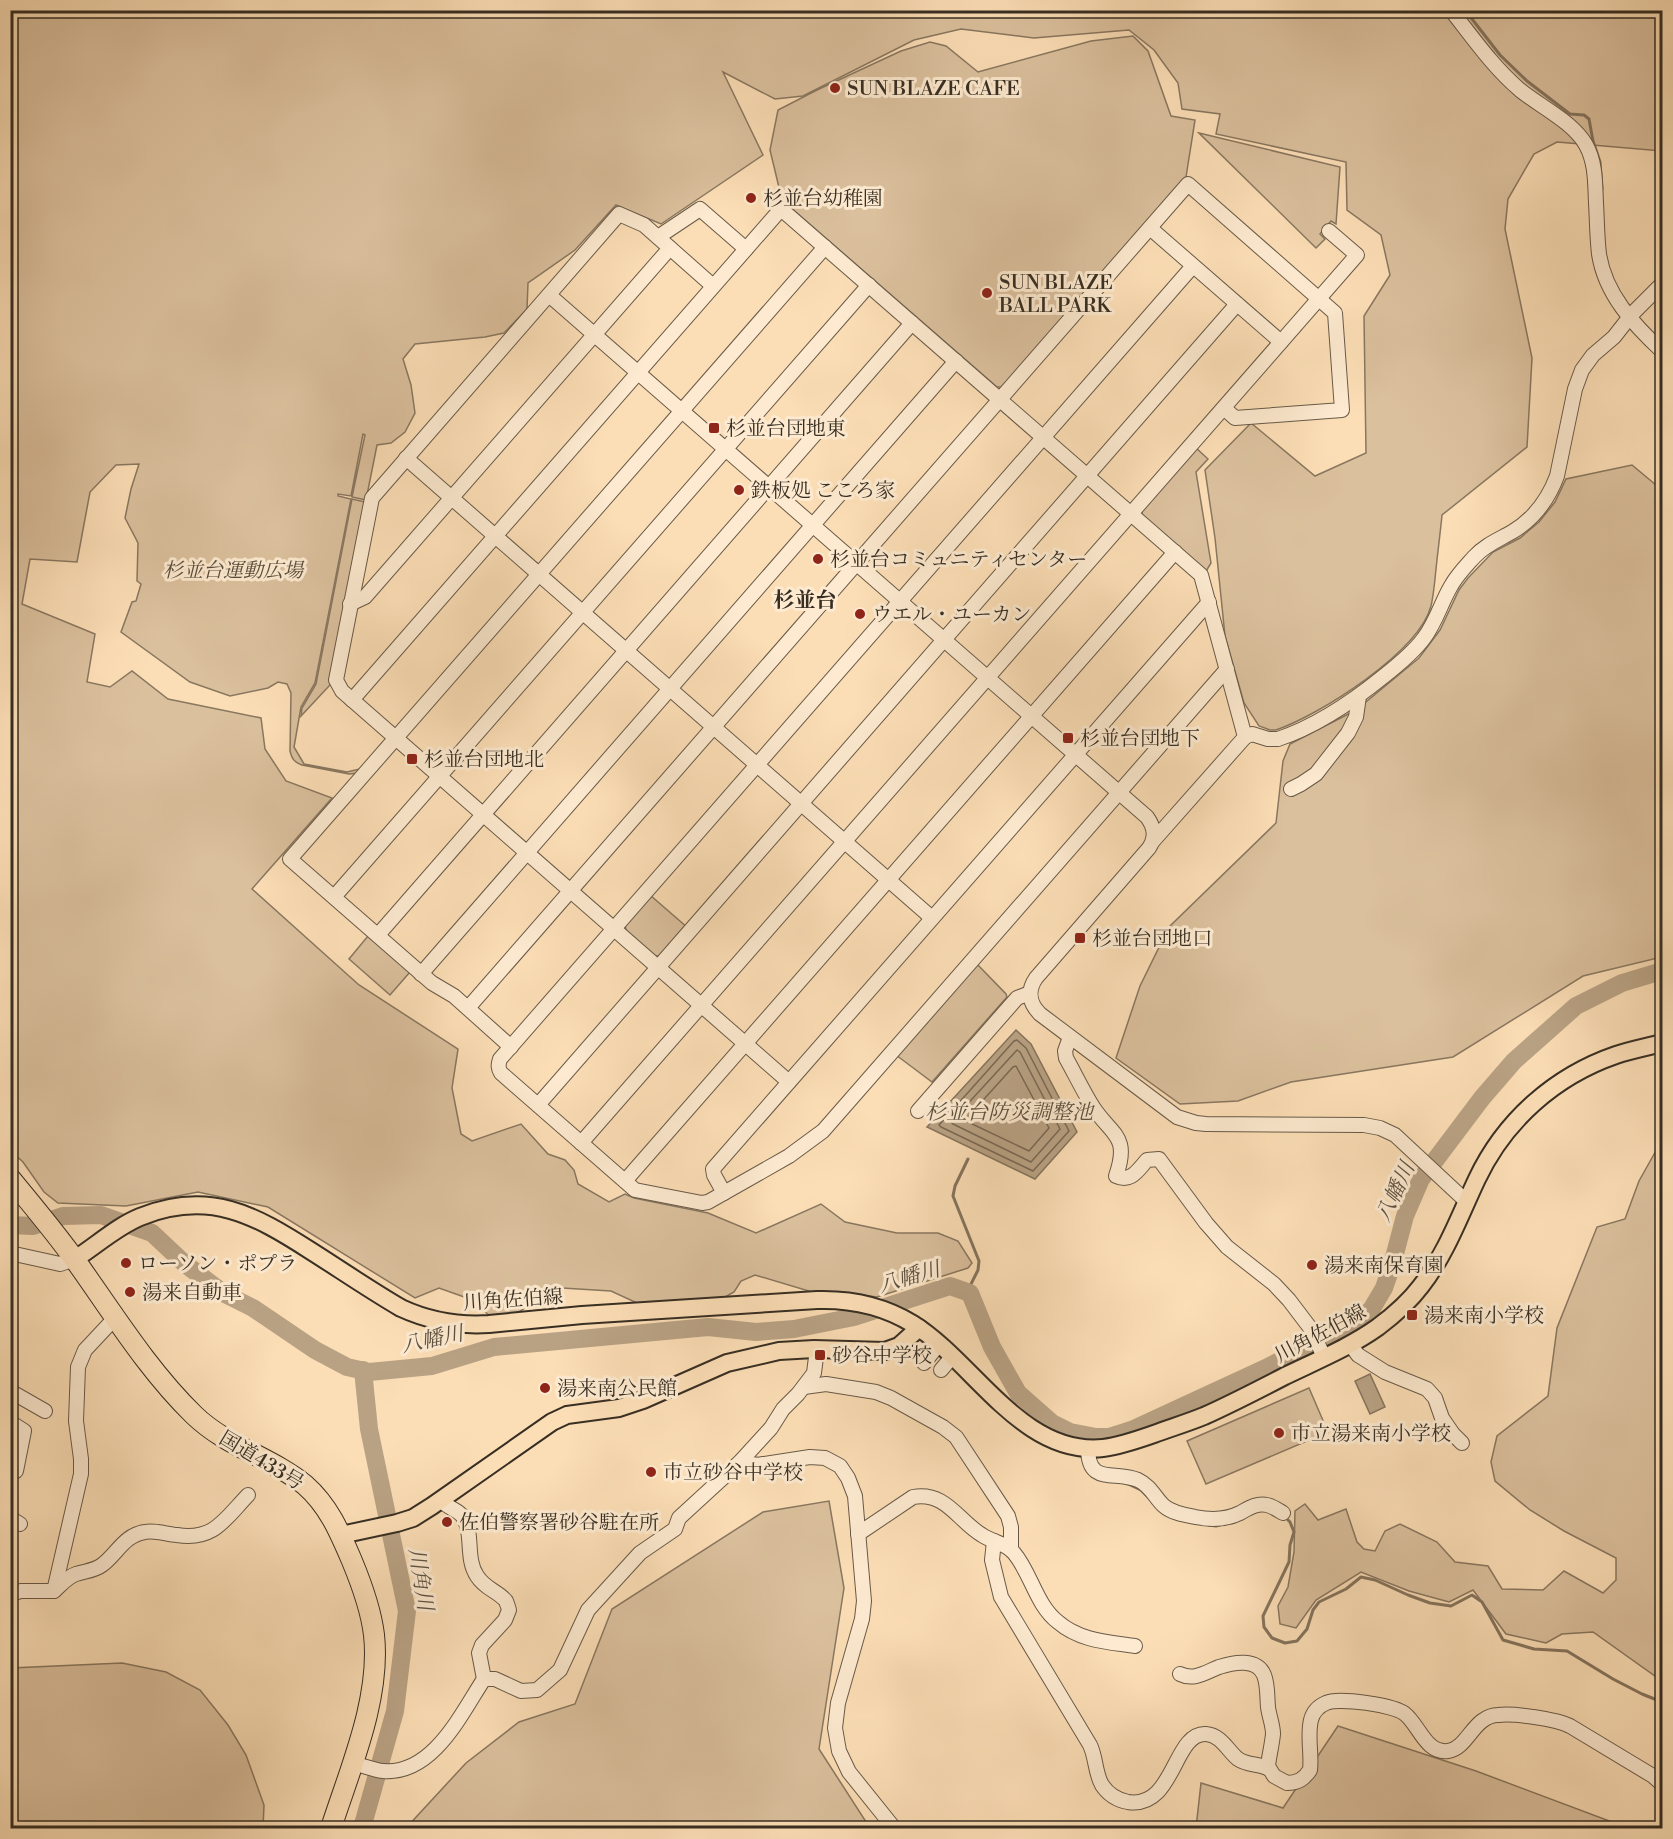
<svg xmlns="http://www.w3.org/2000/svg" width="1673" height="1839" font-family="'Libre Bodoni','Noto Serif JP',serif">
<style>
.green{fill:#dbc09d;stroke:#897760;stroke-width:1.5}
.water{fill:#b9a284;stroke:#85745d;stroke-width:1.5}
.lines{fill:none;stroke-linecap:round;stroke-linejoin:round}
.shore{stroke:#786854;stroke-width:1.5}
.stream{stroke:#85745d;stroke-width:3}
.river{stroke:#b9a284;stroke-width:18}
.minor-casing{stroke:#685a48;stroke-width:16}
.major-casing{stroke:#372e23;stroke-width:20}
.highway-casing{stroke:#372e23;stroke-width:22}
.minor{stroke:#fdead0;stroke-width:14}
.major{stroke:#fcdeb6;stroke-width:16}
.highway{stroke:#fcdeb6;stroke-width:20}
.poi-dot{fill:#8f2418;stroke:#fdead0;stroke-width:2}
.labels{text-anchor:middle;stroke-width:6;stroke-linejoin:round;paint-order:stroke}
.poi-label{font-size:20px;fill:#372e23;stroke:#fdead0;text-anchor:start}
.park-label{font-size:20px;font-style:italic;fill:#584b3b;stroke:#fdead0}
.street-label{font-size:20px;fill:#372e23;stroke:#fdead0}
.neighbourhood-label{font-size:21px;font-weight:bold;fill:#372e23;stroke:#fdead0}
.water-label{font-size:21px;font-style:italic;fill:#5e5140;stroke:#fdead0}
</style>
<rect width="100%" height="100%" fill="#fcdeb6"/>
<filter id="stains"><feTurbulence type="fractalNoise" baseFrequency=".00333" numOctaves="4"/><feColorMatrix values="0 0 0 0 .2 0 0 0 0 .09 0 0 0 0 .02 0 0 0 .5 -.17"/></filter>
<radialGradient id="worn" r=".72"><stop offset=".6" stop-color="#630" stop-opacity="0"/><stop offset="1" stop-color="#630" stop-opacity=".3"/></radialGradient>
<g class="green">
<path d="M11,11H1662V151L1557,142L1534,154L1508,199L1505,229L1532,358L1527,447L1442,515C1440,536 1437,557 1435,579C1434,588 1433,598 1431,606C1419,652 1320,715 1276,730H1270L1259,726L1244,703L1225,636L1215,538L1205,470L1251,423L1315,476L1366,453L1364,316L1390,275L1381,235L1347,210L1346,162L1216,134L1220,114L1182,109L1178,83L1154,50L1129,30L1034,38L961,29L914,40L803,96L775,99L723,72L763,155L661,224L616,205L575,250L528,283L527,309L504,333L485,337L415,344L403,359L411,385L415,413L405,432L391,443L377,445L366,500L352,497L365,435L363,434L351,496L338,494V496L351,499L315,683L301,707L294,747L304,764L347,772L364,768L359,773L349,774L302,765C294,762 292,759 290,751L291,693L287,684L278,682L268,688L230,696L190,682L121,632L132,602L136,601L141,584L137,581L138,543L125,518L131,489L139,464L116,465L90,492L77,562L30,559L22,604L95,634L87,682L110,687L132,671L168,699L261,718L265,749L286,781L332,798L252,889L359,985L458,1049L452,1088L461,1134L472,1141L521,1124L548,1154L565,1160L574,1170L578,1184L609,1202L625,1194L634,1198L708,1213L756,1233L821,1204L845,1222L897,1233H938L958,1241L972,1263L968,1268L877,1297L847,1293L812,1292L755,1275L741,1281L734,1292L720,1300L637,1303L611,1291L546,1287C536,1294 530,1306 519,1312C511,1316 498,1314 489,1315L467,1298L439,1288L415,1298L268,1207L198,1192L126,1206L58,1203L44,1192L23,1162L11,1151Z"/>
<polygon points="1133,36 1148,51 1171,116 1195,120 1186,177 1004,387 997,387 782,200 770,150 778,110 817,90 901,51 930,42 946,46 978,72 1091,41"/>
<polygon points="1199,133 1340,167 1336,224 1331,221 1320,234 1325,239 1316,248"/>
<polygon points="1195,447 1208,459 1196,472 1211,563 1205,573 1142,516 1142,508"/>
<polygon points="1632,465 1662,490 1662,957 1583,976 1453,1057 1291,1082 1238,1101 1180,1104 1116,1058 1140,986 1169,927 1276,823 1283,761 1290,744 1356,710 1419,658 1440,630 1459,590 1468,578 1493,552 1520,538 1539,522 1555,502 1566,479"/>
<polygon points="352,499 365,502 330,685 301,716 302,708 316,684"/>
<polygon points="650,895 688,928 663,956 654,956 626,931 625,923"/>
<polygon points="368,936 410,972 390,995 349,959"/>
<polygon points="976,963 1006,994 1007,997 932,1082 896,1055"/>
<polygon points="1662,1140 1662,1681 1593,1632 1562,1634 1546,1643 1506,1634 1473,1590 1449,1602 1409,1591 1361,1572 1316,1600 1296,1628 1280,1624 1278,1606 1288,1587 1294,1552 1295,1511 1305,1504 1318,1520 1346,1509 1357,1542 1364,1549 1375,1551 1385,1531 1400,1524 1437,1542 1455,1562 1488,1566 1502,1589 1543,1590 1564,1571 1603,1593 1616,1580 1616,1558 1564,1531 1530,1510 1495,1481 1491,1462 1497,1436 1548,1396 1557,1328 1597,1227 1625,1219 1639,1181"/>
<polygon points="1309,1388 1328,1432 1206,1484 1187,1441"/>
<polygon points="829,1501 844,1588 819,1749 870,1828 406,1828 466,1763 519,1722 575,1704 612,1609 763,1512"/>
<polygon points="122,1663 166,1672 200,1690 228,1725 246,1755 264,1805 263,1828 11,1828 11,1668"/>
<polygon points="1338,1726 1476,1771 1628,1828 1196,1828 1201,1783 1283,1808"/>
</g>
<g class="water">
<polygon points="1016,1030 1031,1044 1077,1132 1035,1179 927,1127"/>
<polygon points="1370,1374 1385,1407 1370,1414 1355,1381"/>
</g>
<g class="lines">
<g class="shore">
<polygon points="1017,1040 1026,1048 1069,1131 1033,1171 941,1127 939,1125 1014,1041"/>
<polygon points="1017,1050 1020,1052 1060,1129 1031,1162 953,1124 951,1122"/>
<polygon points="1016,1066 1049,1128 1029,1151 968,1122 966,1119 1013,1067"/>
</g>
<g class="stream">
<polyline points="1465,10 1500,55 1527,81 1570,114 1584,115 1589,119 1593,141 1600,162 1602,189 1601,192"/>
<polyline points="967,1292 978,1270 979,1261 953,1196 955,1186 968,1159"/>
<polyline points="1126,1483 1141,1490 1150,1499"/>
<polyline points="1284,1516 1290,1522 1294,1532 1290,1545 1289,1562 1263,1616 1264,1627 1272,1638 1285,1643 1297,1641 1307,1629 1313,1610 1319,1602 1346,1589 1361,1577 1375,1580 1408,1595 1430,1603 1451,1606 1472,1595 1482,1602 1503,1640 1534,1649 1567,1651 1613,1679 1642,1694 1662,1702"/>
<polyline points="1209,1525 1216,1526 1223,1524"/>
</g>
<g class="river">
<polyline points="10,1225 33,1226 63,1216 101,1215 152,1233 184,1263 223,1293 253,1308 315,1350 347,1367 369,1372 432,1366 494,1347 708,1327 756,1332 794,1329 854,1317 950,1286 970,1293 992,1347 1018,1393 1052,1423 1070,1432 1096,1437 1109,1437 1134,1429 1266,1368 1354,1323 1371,1310 1384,1288 1392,1265 1405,1216 1421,1179 1482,1098 1514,1061 1576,1006 1622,983 1662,971"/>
<polyline points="362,1828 395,1711 407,1611 369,1429 363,1370"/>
</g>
<defs>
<g id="minor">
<path d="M1451,10C1473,38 1493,67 1520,90C1541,107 1573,122 1586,145C1596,163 1595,184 1596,203C1597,220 1597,237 1599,254C1605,294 1634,325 1662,351"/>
<polyline points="1150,228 1281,342"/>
<polyline points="658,237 700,209 746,249"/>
<path d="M1193,266L500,1059C498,1065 498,1068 501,1073L635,1190L702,1203L708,1202L789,1156L823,1131L1227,669"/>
<polyline points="713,286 644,225 619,214 372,498 336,680 342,691 789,1082"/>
<path d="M549,295L1147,817C1155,828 1156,837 1149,848L1036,978C1027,991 1029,1003 1040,1014L1177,1117L1196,1123L1206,1124L1364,1125L1380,1128L1395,1135L1467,1202"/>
<polyline points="406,458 932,918"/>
<polyline points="350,604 365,597 670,248"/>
<polyline points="352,700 781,209 1201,575 1245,737 1153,841"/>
<path d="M1245,737L1252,734L1268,739H1278C1317,726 1352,702 1384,676C1398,665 1413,653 1424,638C1436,622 1441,603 1451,586C1457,575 1466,566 1474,557C1485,545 1498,540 1512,532C1534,519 1548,500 1557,476L1575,389L1582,370L1593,355L1614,337L1632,314L1662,284"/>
<polyline points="1291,789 1301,784 1316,774 1348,733 1356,717 1359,696"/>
<polyline points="334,897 869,285"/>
<polyline points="378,935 912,323"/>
<polyline points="421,974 956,361"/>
<polyline points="468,1008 1188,184 1335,313 1342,410 1235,418 1224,408"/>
<path d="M1070,1037L1065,1051L1066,1058C1075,1074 1083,1091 1093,1107C1112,1136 1130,1135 1116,1176C1131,1183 1138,1170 1147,1160L1159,1159L1206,1223L1227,1247L1274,1284L1289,1300L1311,1329L1324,1357"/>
<polyline points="511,1047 454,996 432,983 290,859 825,247"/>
<polyline points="538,1105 1237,304"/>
<polyline points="918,1111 1017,998 1030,993"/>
<polyline points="581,1143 1357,255 1329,231"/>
<polyline points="625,1181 1175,552"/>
<polyline points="724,1193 714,1175 713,1169 1209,602"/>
<polyline points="10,1253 60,1264 75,1259"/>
<polyline points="1350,1344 1358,1355 1385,1372 1427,1389 1435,1398 1442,1418 1453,1434 1462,1443"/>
<polyline points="924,1363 939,1344"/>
<polyline points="941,1370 952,1357"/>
<polyline points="804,1387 826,1384 876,1392 891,1398 943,1427 956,1437 960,1443 1008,1516 1011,1527 1011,1550"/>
<polyline points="10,1391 45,1411"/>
<polyline points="10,1422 24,1431 16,1471 10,1468"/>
<path d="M1088,1448C1088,1486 1114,1470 1138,1480C1151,1486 1155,1498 1164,1506C1172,1513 1185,1515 1195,1517C1210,1520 1226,1520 1240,1513C1249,1508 1256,1503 1267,1505C1272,1506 1278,1510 1283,1513"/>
<polyline points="740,1462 757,1465 810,1457 825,1458 840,1466 848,1478 855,1496 864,1601 862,1619 838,1703 835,1728 839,1751 849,1772 894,1828"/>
<path d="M441,1500C447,1508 459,1510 463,1517C474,1534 465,1558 477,1576C485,1589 498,1591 506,1601C506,1601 509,1609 509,1610L505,1620L482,1645L479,1653L484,1679"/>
<polyline points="10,1518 20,1524"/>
<path d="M858,1534L913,1497C946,1491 958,1521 982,1535C992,1542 1006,1543 1014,1553C1031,1573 1036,1605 1058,1622C1080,1641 1108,1642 1135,1646"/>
<path d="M994,1541L992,1560L1001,1597L1090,1745C1096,1757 1095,1773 1102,1785C1108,1794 1117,1800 1128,1802C1175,1809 1173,1732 1206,1734C1221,1735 1228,1751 1238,1759C1248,1766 1259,1763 1269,1769"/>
<polyline points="54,1591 81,1474 81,1459 76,1421 78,1367 85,1350 115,1318"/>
<path d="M10,1594L21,1591H54C61,1585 67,1577 76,1574C85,1571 94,1571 102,1565C117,1554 124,1535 145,1532C155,1530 166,1534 177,1535C214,1541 225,1519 248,1495"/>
<path d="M1180,1674C1194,1681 1206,1672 1219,1667C1234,1662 1257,1658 1264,1675C1268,1685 1267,1697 1268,1707C1269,1716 1273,1725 1273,1734C1272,1745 1269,1756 1268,1766L1274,1776L1287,1783C1298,1783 1304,1779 1310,1770C1312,1754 1307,1736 1311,1720C1313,1712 1319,1706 1326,1703C1338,1697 1395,1705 1405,1714C1419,1725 1426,1754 1448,1751C1463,1749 1470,1730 1482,1721C1486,1718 1492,1715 1498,1715C1514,1713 1556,1719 1570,1726L1653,1776L1662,1784"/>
<path d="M352,1763C362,1765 373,1770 383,1771C433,1775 461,1714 484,1679H495L521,1691L537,1690L560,1670L588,1610L640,1553L675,1529L679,1518L740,1462L771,1428L783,1409L798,1394L814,1373L817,1349"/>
</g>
<g id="major">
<path d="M75,1259C97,1245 116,1227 140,1217C209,1189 255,1215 311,1251C341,1270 370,1290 401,1308C429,1321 457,1326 489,1324L582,1315L817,1300C851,1299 884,1306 913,1324C975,1363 1022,1456 1103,1448C1120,1446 1137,1440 1154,1434C1170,1428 1187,1423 1204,1416C1231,1404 1258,1390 1285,1376C1316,1361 1350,1347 1378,1327C1394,1315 1409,1302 1421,1286C1446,1254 1460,1215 1477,1179C1505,1120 1555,1076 1616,1055C1631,1050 1647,1047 1662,1043"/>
<polyline points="341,1535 397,1523 413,1518 432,1506 552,1422 567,1415 619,1408 643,1400 727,1363 779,1351 814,1349 885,1351 899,1346 919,1328"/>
</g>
<path id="highway" d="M10,1178C32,1205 55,1232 75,1260C113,1313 147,1369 194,1415C227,1447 271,1457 305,1485C329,1506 340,1533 352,1561C362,1585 371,1609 374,1635C381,1698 350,1769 331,1828"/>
</defs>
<use href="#minor" class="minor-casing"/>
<use href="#major" class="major-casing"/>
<use href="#highway" class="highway-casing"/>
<use href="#minor" class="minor"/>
<use href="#major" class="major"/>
<use href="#highway" class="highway"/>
</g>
<g class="poi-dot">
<circle cx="835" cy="88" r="6"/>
<circle cx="751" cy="198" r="6"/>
<circle cx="987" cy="293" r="6"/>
<rect x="708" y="422" width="12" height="12" rx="3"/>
<circle cx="739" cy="490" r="6"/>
<circle cx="818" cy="559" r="6"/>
<circle cx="860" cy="614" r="6"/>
<rect x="1062" y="732" width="12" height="12" rx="3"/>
<rect x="406" y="753" width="12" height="12" rx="3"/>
<rect x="1074" y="932" width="12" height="12" rx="3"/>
<circle cx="126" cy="1263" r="6"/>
<circle cx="1312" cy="1265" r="6"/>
<circle cx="130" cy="1292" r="6"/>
<rect x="1406" y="1309" width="12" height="12" rx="3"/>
<rect x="814" y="1349" width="12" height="12" rx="3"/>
<circle cx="545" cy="1388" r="6"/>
<circle cx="1279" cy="1433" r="6"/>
<circle cx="651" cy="1472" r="6"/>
<circle cx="447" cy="1522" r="6"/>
</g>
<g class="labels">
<g class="poi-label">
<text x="847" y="95">SUN BLAZE CAFE</text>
<text x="763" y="205">杉並台幼稚園</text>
<text x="999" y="289">SUN BLAZE<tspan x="999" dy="23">BALL PARK</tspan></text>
<text x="726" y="435">杉並台団地東</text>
<text x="751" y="497">鉄板処 こころ家</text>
<text x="830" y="566">杉並台コミュニティセンター</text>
<text x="872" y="621">ウエル・ユーカン</text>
<text x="1080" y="745">杉並台団地下</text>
<text x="424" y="766">杉並台団地北</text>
<text x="1092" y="945">杉並台団地口</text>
<text x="138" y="1270">ローソン・ポプラ</text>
<text x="1324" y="1272">湯来南保育園</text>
<text x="142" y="1299">湯来自動車</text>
<text x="1424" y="1322">湯来南小学校</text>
<text x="832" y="1362">砂谷中学校</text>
<text x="557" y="1395">湯来南公民館</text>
<text x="1291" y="1440">市立湯来南小学校</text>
<text x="663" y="1479">市立砂谷中学校</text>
<text x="459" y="1529">佐伯警察署砂谷駐在所</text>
</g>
<g class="park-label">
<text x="233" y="577">杉並台運動広場</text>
</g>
<g class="street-label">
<text transform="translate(513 1299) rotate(-4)" y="7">川角佐伯線</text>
<text transform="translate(1320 1333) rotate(-28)" y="7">川角佐伯線</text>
<text transform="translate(262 1460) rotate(31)" y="7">国道433号</text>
</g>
<g class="neighbourhood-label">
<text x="805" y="607">杉並台</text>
</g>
<g class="water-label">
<text x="1009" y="1119">杉並台防災調整池</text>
<text transform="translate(1395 1192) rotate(-65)" y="7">八幡川</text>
<text transform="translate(909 1277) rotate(-16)" y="7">八幡川</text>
<text transform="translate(432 1339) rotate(-12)" y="7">八幡川</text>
<text transform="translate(421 1579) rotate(81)" y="7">川角川</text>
</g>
</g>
<rect width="1673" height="1839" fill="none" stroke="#fcdeb6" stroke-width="36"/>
<rect x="12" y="12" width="1649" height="1815" fill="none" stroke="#372e23" stroke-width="3"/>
<rect x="18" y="18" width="1637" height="1803" fill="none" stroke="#372e23" stroke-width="1.5"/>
<rect width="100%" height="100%" filter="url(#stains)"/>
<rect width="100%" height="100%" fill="url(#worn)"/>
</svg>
